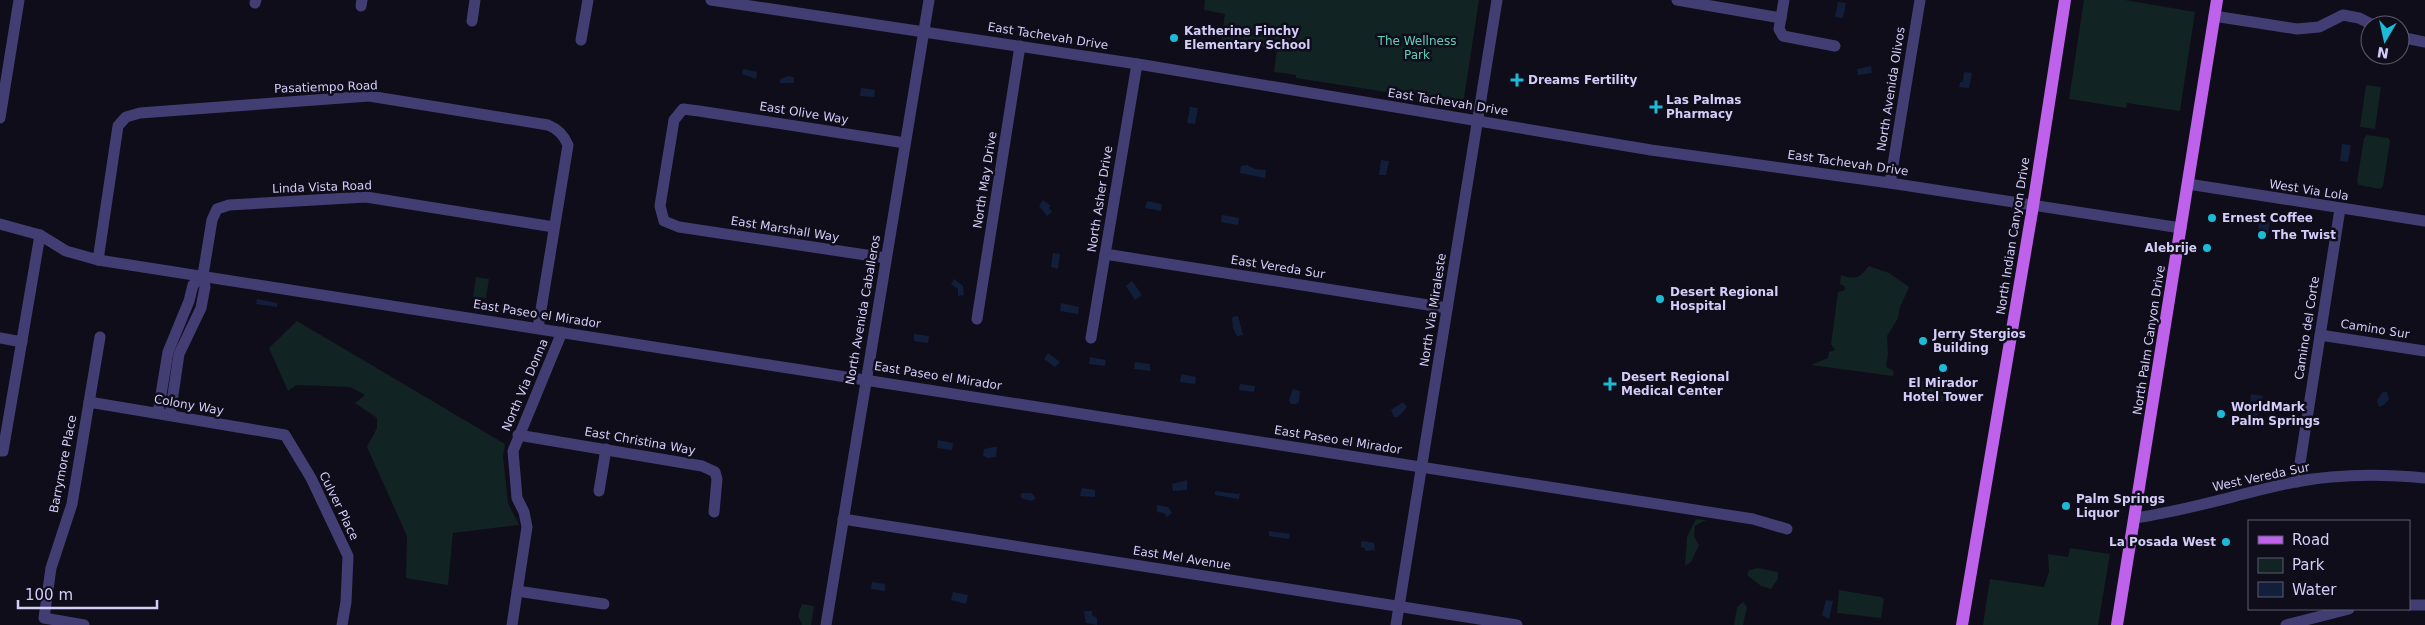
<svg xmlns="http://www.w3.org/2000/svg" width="2425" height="625" font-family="'DejaVu Sans',sans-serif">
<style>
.green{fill:#112323}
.water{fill:#121f3a}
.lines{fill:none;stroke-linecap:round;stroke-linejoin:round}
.minor{stroke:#423e74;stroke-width:11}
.major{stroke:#be62eb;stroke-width:12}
.poi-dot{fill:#1cbad6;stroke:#100d1a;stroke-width:2}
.labels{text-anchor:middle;stroke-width:5;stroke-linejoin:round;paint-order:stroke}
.poi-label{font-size:12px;font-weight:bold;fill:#d4cdf9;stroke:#100d1a;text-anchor:start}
.street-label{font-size:12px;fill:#d4cdf9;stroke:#100d1a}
.park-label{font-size:12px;fill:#63ceb9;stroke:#100d1a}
</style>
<rect width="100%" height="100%" fill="#100d1a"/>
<g class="green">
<polygon points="1205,0 1479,0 1464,98 1457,103 1296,78 1296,75 1274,72 1277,49 1221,40 1225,14 1204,10"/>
<polygon points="2084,0 2125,0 2195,12 2180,111 2127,103 2126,108 2069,99"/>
<polygon points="2366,85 2381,87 2375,129 2360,127"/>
<polygon points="2367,135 2388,138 2390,141 2383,186 2380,189 2359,185 2357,182 2364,138"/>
<path d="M1869,266L1889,273L1909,287L1900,307L1898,318L1887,336L1888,353L1886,367L1894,371L1893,376L1811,365L1828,358L1829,352L1835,350L1831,344L1838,292L1845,290L1844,286L1840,284L1841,275C1859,281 1860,276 1869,266Z"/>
<polygon points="476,277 489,279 486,298 473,297"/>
<polygon points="297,321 505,444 503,457 508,503 519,525 453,533 448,585 406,578 407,536 367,447 377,428 377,418 355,403 365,395 350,387 296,385 288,391 269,348"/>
<polygon points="1931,378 1939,378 1946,383 1943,402 1931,400 1920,388 1922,381 1930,380"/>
<polygon points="1696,519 1706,520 1695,526 1694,536 1699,545 1691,562 1685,566 1687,537"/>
<polygon points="2070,548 2110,554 2098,625 1983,625 1990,579 2044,587 2049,572 2048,554 2068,557"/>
<polygon points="1758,568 1778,572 1778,579 1771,589 1761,586 1747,575 1749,570"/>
<polygon points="1839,590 1881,597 1884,599 1881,618 1837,613"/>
<polygon points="1743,602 1747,607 1743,625 1734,625 1737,607"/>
<polygon points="802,604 814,606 811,625 802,625 798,615"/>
</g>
<g class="water">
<polygon points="1838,2 1846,3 1843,18 1835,17"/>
<polygon points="1871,66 1872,73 1858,75 1857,69"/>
<polygon points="743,69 757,72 756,79 742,74"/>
<polygon points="1964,72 1972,73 1969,88 1959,87 1960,82 1963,82"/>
<polygon points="788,76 794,77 794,83 780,83 780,79"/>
<polygon points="861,88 875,90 874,97 860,96"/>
<polygon points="1190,107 1198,108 1195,124 1187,123"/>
<polygon points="2342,144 2351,145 2348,162 2340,161"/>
<polygon points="1381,160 1389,161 1386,175 1379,175"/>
<polygon points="1247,165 1255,169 1266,170 1265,178 1240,173 1241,166"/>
<polygon points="1043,200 1051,206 1049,208 1052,212 1047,216 1039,206"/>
<polygon points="1147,201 1162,204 1161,211 1145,208"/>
<polygon points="1222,215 1239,218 1238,225 1221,222"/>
<polygon points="2259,221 2270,222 2267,238 2258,237"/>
<polygon points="1053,253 1060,254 1058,269 1051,267"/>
<polygon points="954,279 963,286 964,295 958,296 958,289 951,284"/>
<polygon points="1132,281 1142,295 1135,300 1126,286"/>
<polygon points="257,299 277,303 277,307 256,304"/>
<polygon points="1061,303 1079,307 1078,314 1060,311"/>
<polygon points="1235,316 1238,316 1243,335 1237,336 1233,328 1232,318"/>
<polygon points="914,334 929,336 928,343 914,341"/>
<polygon points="1048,353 1060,362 1055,367 1044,359"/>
<polygon points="1090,357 1106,360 1105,366 1089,364"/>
<polygon points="1135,362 1150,364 1150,371 1134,369"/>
<polygon points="1181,374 1196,377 1195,384 1180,382"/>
<polygon points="1240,384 1255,386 1254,392 1239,390"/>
<polygon points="1293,389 1300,391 1299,402 1296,404 1291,404 1289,400"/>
<polygon points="2383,392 2387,392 2389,399 2385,404 2379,407 2377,400"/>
<polygon points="2251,394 2263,396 2257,417 2249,416"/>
<polygon points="1403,402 1407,407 1398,417 1394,417 1391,410"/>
<polygon points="938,440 953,443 952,450 937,448"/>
<polygon points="994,447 997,447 996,457 987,458 983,455 984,449"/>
<polygon points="1187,480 1187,490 1173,491 1172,484"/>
<polygon points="1082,488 1095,490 1095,497 1080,496"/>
<polygon points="1215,491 1238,494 1240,493 1239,499 1215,495"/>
<polygon points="1022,493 1031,493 1036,498 1032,501 1023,499 1020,496"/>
<polygon points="1157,505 1168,507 1172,513 1167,517 1164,513 1157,512"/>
<polygon points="1269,531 1290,534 1289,539 1269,536"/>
<polygon points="1363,541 1374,543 1375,550 1365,551 1365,548 1361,547 1361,542"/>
<polygon points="872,582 885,584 885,591 871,589"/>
<polygon points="953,592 968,595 966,604 951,600"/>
<polygon points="1826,600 1833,601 1829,619 1822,615"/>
<polygon points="1084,611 1092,611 1092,615 1097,618 1097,625 1086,623"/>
</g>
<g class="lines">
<g class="minor">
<polyline points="711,0 1144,65 1651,150 1890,183 2181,228"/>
<polyline points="1677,0 1781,18"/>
<polyline points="1784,0 1779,29 1783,36 1835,46"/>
<polyline points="255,3 256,0"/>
<polyline points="361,6 362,0"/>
<polyline points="2214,16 2297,29 2319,27 2343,15 2359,18 2373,25"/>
<polyline points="472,21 475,0"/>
<polyline points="2400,37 2425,42"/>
<polyline points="581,40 588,0"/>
<polyline points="0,118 19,0"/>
<polyline points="1890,183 1920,0"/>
<polyline points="2188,184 2425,221"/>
<polyline points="0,224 40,235 66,251 98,260 1753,519 1787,529"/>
<polyline points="1105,254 1447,308"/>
<polyline points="886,258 679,227 664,221 660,206 674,120 683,109 699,111 905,143"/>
<path d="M98,260L118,126L126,117L140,113L369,96L548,125C558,129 564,135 568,145L538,328"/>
<polyline points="977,319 1020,46"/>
<polyline points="2320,335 2425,351"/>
<polyline points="0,338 22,342"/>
<polyline points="1091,338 1137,64"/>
<polyline points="89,402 285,435 311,478 348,556 346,602 342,625"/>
<polyline points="158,413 168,352 189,301 193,285 203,275"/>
<polyline points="170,415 179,354 201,308 205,287 203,275 212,220 217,209 229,205 366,197 554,227"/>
<polyline points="518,435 702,466 715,472 717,479 714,512"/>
<polyline points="0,451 3,451 40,235"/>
<polyline points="2297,482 2340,209"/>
<polyline points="599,491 606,449"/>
<path d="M2134,518C2188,511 2241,493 2295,482C2337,474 2382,474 2425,478"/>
<polyline points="843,519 1517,625"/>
<polyline points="517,591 604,604"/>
<polyline points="2409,605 2425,605"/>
<polyline points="84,625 44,618 51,568 72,504 100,337"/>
<polyline points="512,625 527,527 524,512 517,498 513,451 562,332"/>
<polyline points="826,625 929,0"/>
<polyline points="1396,625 1497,0"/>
<polyline points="2286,625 2349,609"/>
</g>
<g class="major">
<polyline points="1962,625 2033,206 2065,0"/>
<polyline points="2117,625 2217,0"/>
</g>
</g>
<g class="poi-dot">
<circle cx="1174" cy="38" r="5"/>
<path d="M1514.5 72.5h5v5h5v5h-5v5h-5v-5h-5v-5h5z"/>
<path d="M1653.5 99.5h5v5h5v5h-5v5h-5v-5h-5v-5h5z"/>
<circle cx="2212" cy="218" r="5"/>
<circle cx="2262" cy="235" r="5"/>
<circle cx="2207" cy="248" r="5"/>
<circle cx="1660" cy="299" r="5"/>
<circle cx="1923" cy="341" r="5"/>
<circle cx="1943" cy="368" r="5"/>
<path d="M1607.5 376.5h5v5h5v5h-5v5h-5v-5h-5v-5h5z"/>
<circle cx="2221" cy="414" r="5"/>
<circle cx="2066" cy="506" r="5"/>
<circle cx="2226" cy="542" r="5"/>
</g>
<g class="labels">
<g class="poi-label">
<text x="1184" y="35">Katherine Finchy<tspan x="1184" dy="14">Elementary School</tspan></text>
<text x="1528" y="84">Dreams Fertility</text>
<text x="1666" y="104">Las Palmas<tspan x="1666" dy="14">Pharmacy</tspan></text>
<text x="2222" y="222">Ernest Coffee</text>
<text x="2272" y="239">The Twist</text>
<text x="2197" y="252" text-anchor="end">Alebrije</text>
<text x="1670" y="296">Desert Regional<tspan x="1670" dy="14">Hospital</tspan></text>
<text x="1933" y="338">Jerry Stergios<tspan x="1933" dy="14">Building</tspan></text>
<text x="1621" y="381">Desert Regional<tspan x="1621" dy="14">Medical Center</tspan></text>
<text x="1943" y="387" text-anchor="middle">El Mirador<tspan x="1943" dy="14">Hotel Tower</tspan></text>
<text x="2231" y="411">WorldMark<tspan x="2231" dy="14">Palm Springs</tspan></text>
<text x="2076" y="503">Palm Springs<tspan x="2076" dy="14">Liquor</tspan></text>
<text x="2216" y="546" text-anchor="end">La Posada West</text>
</g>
<g class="street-label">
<text transform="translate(1048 36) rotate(9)" y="4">East Tachevah Drive</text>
<text transform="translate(326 87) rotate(-2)" y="4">Pasatiempo Road</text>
<text transform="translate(1891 89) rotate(-81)" y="4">North Avenida Olivos</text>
<text transform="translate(1448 102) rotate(9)" y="4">East Tachevah Drive</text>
<text transform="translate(804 113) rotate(9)" y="4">East Olive Way</text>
<text transform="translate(1848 163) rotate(8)" y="4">East Tachevah Drive</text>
<text transform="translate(985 180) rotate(-81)" y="4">North May Drive</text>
<text transform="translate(322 187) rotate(-2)" y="4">Linda Vista Road</text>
<text transform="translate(2309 190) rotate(9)" y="4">West Via Lola</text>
<text transform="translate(1100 199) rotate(-81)" y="4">North Asher Drive</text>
<text transform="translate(785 229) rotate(9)" y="4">East Marshall Way</text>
<text transform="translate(2013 236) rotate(-81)" y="4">North Indian Canyon Drive</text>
<text transform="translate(1278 267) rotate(9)" y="4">East Vereda Sur</text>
<text transform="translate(863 310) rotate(-80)" y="4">North Avenida Caballeros</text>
<text transform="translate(1433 310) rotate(-81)" y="4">North Via Miraleste</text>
<text transform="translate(537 314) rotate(9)" y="4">East Paseo el Mirador</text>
<text transform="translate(2307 328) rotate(-81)" y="4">Camino del Corte</text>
<text transform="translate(2375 329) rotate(9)" y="4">Camino Sur</text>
<text transform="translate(2149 340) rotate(-81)" y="4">North Palm Canyon Drive</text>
<text transform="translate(938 376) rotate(9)" y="4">East Paseo el Mirador</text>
<text transform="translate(525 385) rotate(-67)" y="4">North Via Donna</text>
<text transform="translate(189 405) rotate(10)" y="4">Colony Way</text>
<text transform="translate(1338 440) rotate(9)" y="4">East Paseo el Mirador</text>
<text transform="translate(640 441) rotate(10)" y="4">East Christina Way</text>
<text transform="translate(63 464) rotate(-79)" y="4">Barrymore Place</text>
<text transform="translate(2261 477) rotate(-12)" y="4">West Vereda Sur</text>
<text transform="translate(339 506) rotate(64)" y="4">Culver Place</text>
<text transform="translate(1182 558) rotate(9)" y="4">East Mel Avenue</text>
</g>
<g class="park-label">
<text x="1417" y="45">The Wellness<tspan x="1417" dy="14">Park</tspan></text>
</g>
</g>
<rect x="2248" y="520" width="162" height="90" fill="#100d1a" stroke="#5e5a73"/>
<rect x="2258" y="536" width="25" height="8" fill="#be62eb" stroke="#5e5a73"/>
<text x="2292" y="545" font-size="15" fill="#d4cdf9">Road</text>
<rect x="2258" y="558" width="25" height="15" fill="#112323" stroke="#5e5a73"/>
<text x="2292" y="570" font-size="15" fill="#d4cdf9">Park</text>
<rect x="2258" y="582" width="25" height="15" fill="#121f3a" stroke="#5e5a73"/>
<text x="2292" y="595" font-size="15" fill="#d4cdf9">Water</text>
<g transform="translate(2385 40) rotate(189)"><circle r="24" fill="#100d1a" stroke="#5e5a73"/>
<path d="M0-4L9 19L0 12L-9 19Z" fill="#1cbad6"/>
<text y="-8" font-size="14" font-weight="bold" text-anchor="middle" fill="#d4cdf9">N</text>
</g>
<path d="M18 600v8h139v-8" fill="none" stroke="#d4cdf9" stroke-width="2.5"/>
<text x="25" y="600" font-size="15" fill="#d4cdf9" stroke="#100d1a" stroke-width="4" paint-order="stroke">100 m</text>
</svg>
